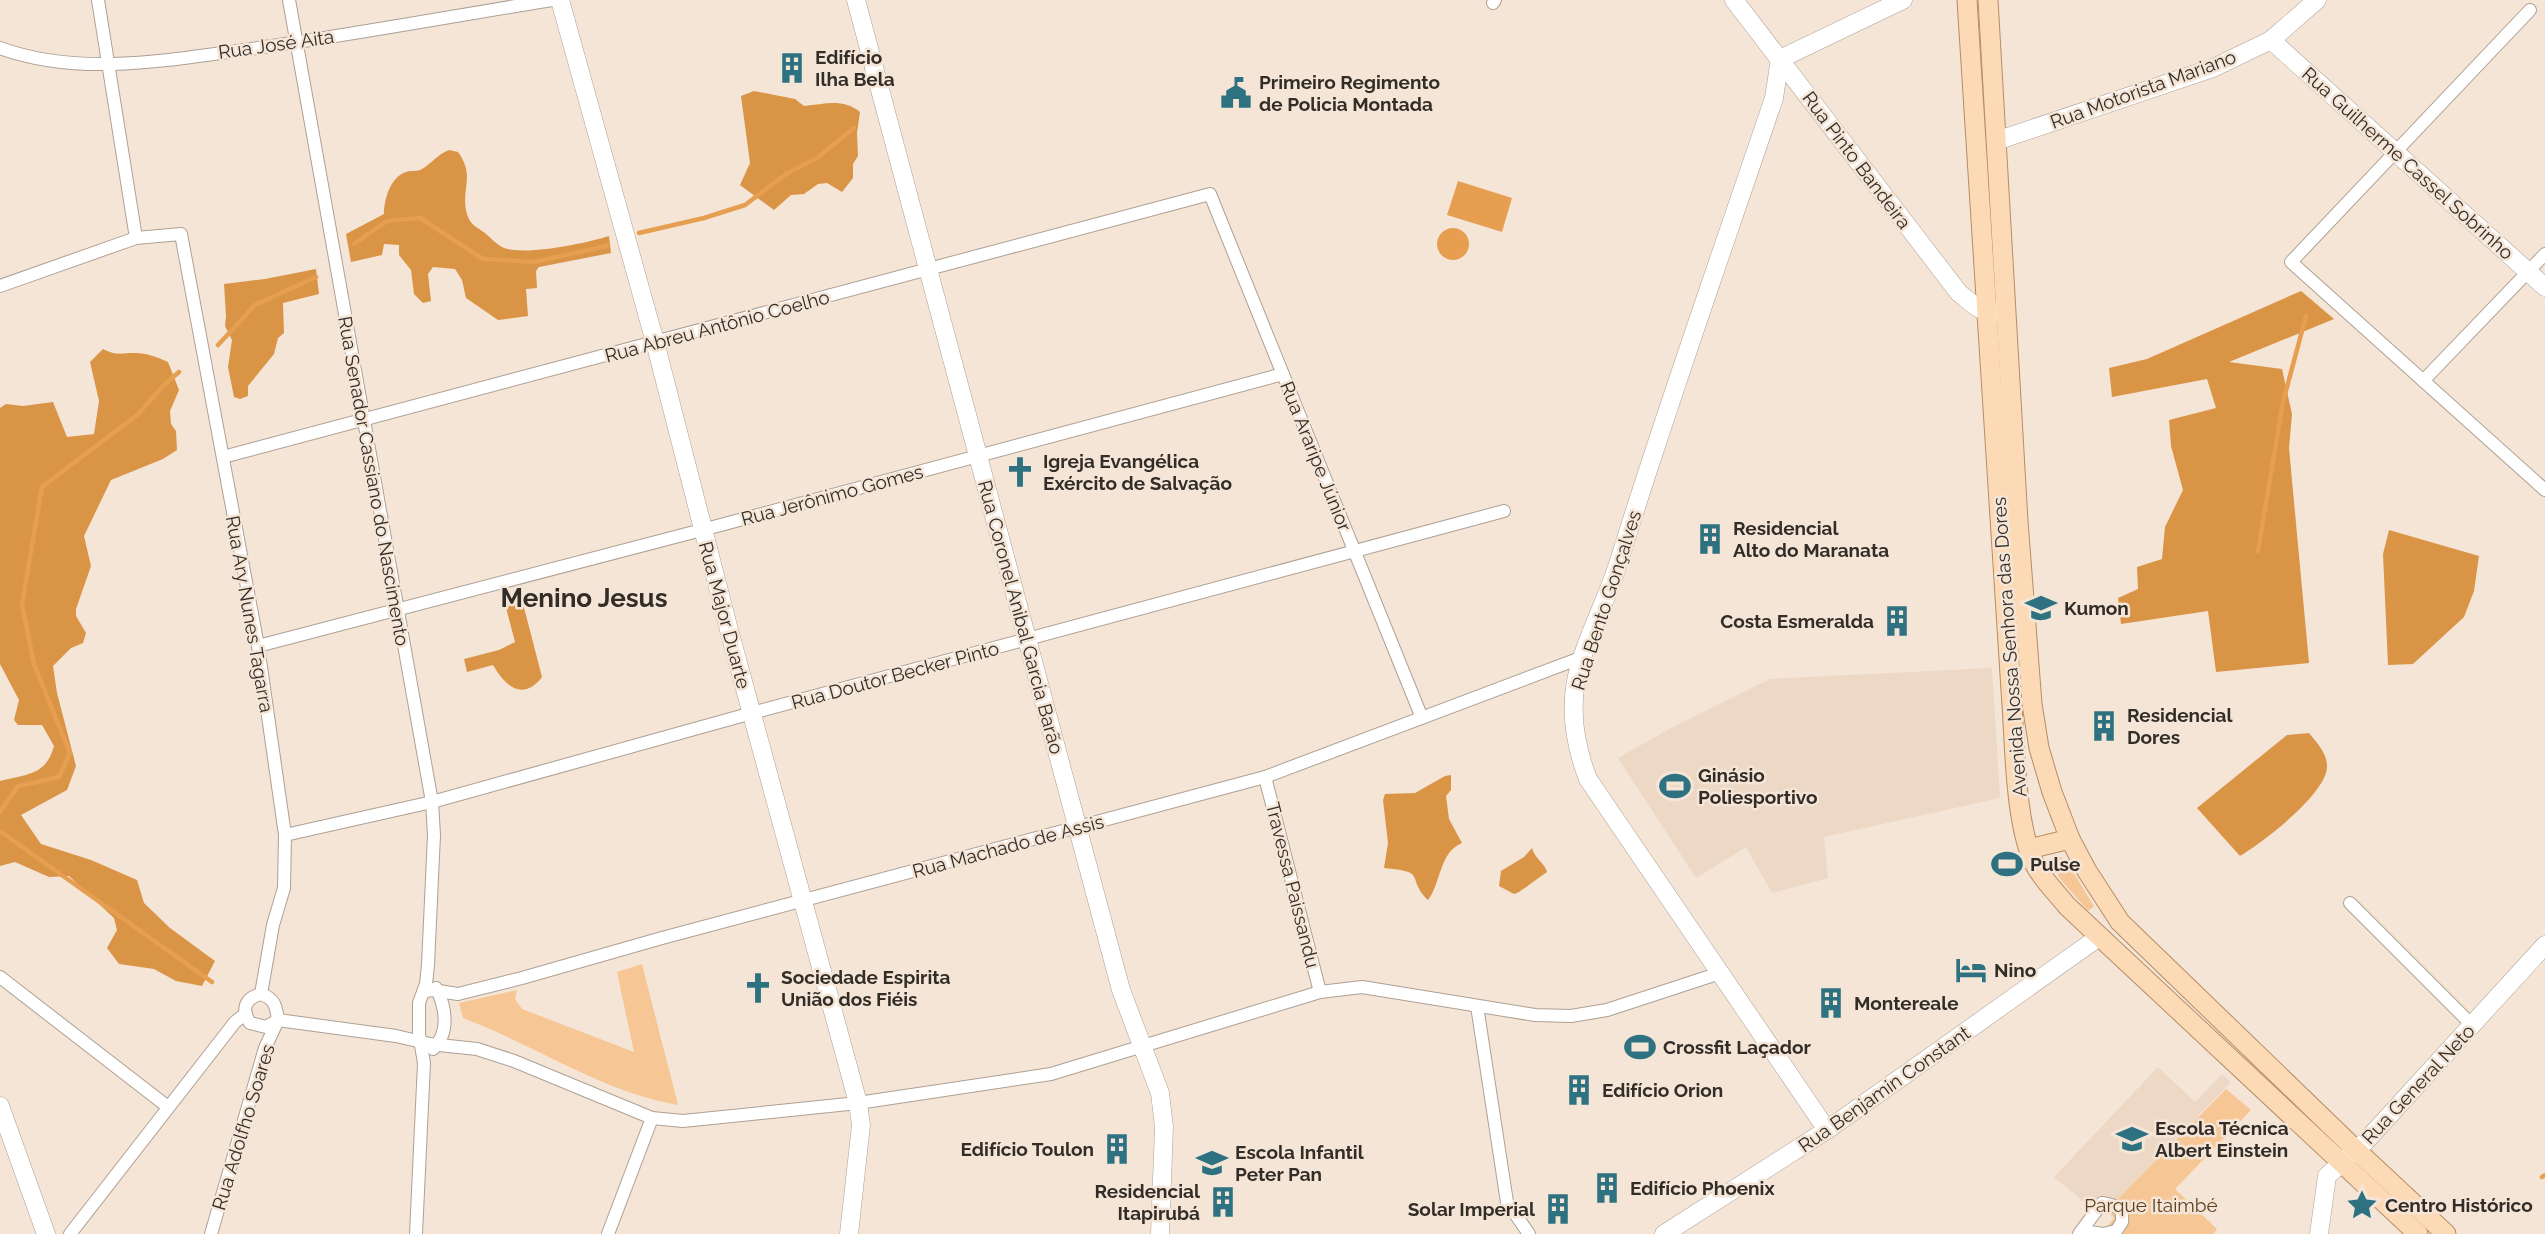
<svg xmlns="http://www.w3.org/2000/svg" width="2545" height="1234" font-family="Raleway,sans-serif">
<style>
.built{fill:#edd8c5}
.green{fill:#f7c695}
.forest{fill:#da9446}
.water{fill:#e69f51}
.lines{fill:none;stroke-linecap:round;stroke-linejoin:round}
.stream{stroke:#e69f51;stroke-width:4.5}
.street-casing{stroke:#aea093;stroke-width:14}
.secondary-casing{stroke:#aea093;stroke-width:19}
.primary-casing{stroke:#b58d65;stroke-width:21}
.street{stroke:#fff;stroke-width:12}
.secondary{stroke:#fff;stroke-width:18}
.primary{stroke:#fddab6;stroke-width:19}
.labels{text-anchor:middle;stroke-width:5;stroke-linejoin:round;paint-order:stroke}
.street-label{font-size:19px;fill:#332d28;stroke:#f4e5d7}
.poi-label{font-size:19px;font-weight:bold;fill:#332d28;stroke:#f4e5d7;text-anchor:start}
.park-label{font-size:19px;fill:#5d3f1f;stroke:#f4e5d7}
.district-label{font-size:26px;font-weight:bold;fill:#332d28;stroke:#f4e5d7}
</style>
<rect width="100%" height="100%" fill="#f4e5d7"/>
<g class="built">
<polygon points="1992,668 2000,798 1824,837 1828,878 1772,893 1746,847 1696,878 1618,758 1673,727 1770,679"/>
<polygon points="2158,1067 2195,1102 2222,1074 2231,1082 2101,1216 2054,1177"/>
</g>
<g class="green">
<polygon points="2060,857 2065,859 2094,906 2088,911 2061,880 2053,865 2053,861"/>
<path d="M642,964L678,1105C602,1092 535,1045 463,1018L459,1003L517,990L515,999L522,1009L634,1052L617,972Z"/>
<polygon points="2226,1089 2251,1110 2175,1189 2217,1229 2213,1234 2101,1234 2114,1218 2107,1210"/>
</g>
<g class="forest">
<path d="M754,91L795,99L804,106C825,104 843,98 860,112L857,133L858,156L853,164V178L842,192L827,183L818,184L804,194L791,195L774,210L740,185L750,163L741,96Z"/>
<path d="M449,150L458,152C476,177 460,189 467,214C470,225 477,227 485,233C490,237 496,244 502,247C522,257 587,243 609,236L611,253L539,267L536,271L537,288L526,289L528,316L498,320L466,298L462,280L455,269L433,267L428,274L431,301L423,303L414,294L411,270L399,255V245L384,244L382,255L351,262L346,234L384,214C384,200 390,177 406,172C411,170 417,172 422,169C432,163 438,154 449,150Z"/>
<polygon points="316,269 319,294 283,303 284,333 278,338 274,354 248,386 248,396 240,399 234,397 228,367 232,340 225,326 226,316 224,284 265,279"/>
<polygon points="2301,291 2334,319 2229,362 2282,369 2292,414 2289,448 2309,663 2216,672 2208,611 2121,624 2118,598 2138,589 2137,567 2162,559 2165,527 2183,490 2171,446 2169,420 2216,408 2207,379 2112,397 2109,368 2147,359"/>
<path d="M103,349C116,356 121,353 135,353C147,353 157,357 168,362L179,390L170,411L171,424L176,431L177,450L163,459L111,480L84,536L91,566L76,609V616L86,633L83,643L71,648L53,666L57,693L76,766L67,790L21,815L41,844L91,860L137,880L144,903L170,928L215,961L202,986L176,981L154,969L119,964L107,948L117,930L114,918L69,876L49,877L15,862L0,866V781C26,774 46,776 54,746L42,725H18L14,720L19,700L0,664V408L6,404L23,406L53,402L67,437L94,434L99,401L90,362Z"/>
<polygon points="2389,530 2479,556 2474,591 2464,617 2413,664 2388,665 2383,554"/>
<path d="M521,596L542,677C523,702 505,686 493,665L467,672L464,659L499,650L515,642L504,600Z"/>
<path d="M2309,733C2317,743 2327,753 2327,766C2328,793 2262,843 2240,856L2197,808L2287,735Z"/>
<path d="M1451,775V790L1446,796L1449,819L1462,843C1439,852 1441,884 1428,900C1405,877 1429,872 1384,868L1388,843L1383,800L1385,794L1415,793L1445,776Z"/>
<path d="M1532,848C1535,859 1544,862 1547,872C1538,878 1521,892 1514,894L1499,886L1501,871L1524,857Z"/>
</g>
<g class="water">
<polygon points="1458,181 1512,198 1502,232 1447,215"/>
<circle cx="1453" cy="244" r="16"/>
</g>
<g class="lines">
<g class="stream">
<polyline points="639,233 704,218 745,205 786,174 817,158 854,128"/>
<polyline points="354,244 387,221 420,218 483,259 534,262 607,246"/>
<polyline points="218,345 255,305 316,277"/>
<polyline points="2258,551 2283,402 2306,316"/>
<polyline points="0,812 18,786 59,777 70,753 34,664 22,604 42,487 137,415 165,384 179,372"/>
<polyline points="0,831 212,982"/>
<polyline points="2542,1177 2545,1175"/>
</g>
<defs>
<g id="street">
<polyline points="98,0 136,238"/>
<polyline points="289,0 432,802 434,835 428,965 426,984 419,1003 419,1034 424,1063 416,1234"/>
<polyline points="1493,3 1495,0"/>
<polyline points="2530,10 2291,262 2545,490"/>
<path d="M0,48C82,78 174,59 258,48C356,34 454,16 552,0"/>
<polyline points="0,286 136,238 181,234 258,646 285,835 284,888 273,925 261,994"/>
<polyline points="2423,381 2545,254"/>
<polyline points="223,457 1210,194 1422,718"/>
<polyline points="258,646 717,526 1283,374"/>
<polyline points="1265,777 1320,992"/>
<polyline points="285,835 432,802 752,713 1504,511"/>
<polyline points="2350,903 2472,1025"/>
<polyline points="0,977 168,1107"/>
<polyline points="423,992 432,990 458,994 522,978 662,938 1265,777 1583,657"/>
<path d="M261,994C275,999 276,1006 278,1020L266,1027L250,1023C241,1009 245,998 261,994Z"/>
<polyline points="1477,1006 1507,1202 1529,1234"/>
<path d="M433,1049C450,1033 446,1007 436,988"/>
<polyline points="70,1234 235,1022 244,1015"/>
<polyline points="211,1234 265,1048 278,1020 396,1036 430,1044 477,1049 514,1061 652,1118 683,1121 858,1103 1051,1074 1320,992 1362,987 1535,1015 1571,1016 1607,1010 1720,973"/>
<polyline points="608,1234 652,1118"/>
<path d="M2079,1234L2102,1203C2114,1205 2124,1207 2122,1222L2116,1231L2103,1234L2083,1231"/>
</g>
<g id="secondary">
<polyline points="560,0 655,342 729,630 858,1103 861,1125 849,1234"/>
<polyline points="856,0 1121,990 1160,1093 1164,1127 1160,1234"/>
<path d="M1734,0L1959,293C1973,304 1981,314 1999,313"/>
<polyline points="2271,40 2545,287"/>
<path d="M1780,59L1774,98C1722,252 1667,406 1619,561C1607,601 1584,640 1576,681C1570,714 1576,748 1588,779L1827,1130"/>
<polyline points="1780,59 1903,0"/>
<polyline points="1996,141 2213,68 2271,40 2317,0"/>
<polyline points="0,1106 46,1234"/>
<polyline points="1664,1234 1827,1130 2099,937"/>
<polyline points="2319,1234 2327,1176 2366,1141 2545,945"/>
</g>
<g id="primary">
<path d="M1967,0L2011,690C2015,739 2014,820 2034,863C2042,879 2056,892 2067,906L2418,1234"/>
<polyline points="1988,0 2018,521 2032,704 2039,748 2052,792 2070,839 2087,871 2120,922 2356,1150 2446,1234"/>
<polyline points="2029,849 2070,839"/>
</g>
</defs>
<use href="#street" class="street-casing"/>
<use href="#secondary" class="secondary-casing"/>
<use href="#primary" class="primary-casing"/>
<use href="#street" class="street"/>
<use href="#secondary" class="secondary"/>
<use href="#primary" class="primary"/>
</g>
<defs>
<symbol id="building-bare" viewBox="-9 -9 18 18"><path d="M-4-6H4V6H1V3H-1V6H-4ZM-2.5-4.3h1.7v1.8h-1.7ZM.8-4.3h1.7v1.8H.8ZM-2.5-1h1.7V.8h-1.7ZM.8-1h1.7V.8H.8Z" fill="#2e7282" stroke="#f4e5d7" stroke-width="2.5" paint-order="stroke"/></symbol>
<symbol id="civic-bare" viewBox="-9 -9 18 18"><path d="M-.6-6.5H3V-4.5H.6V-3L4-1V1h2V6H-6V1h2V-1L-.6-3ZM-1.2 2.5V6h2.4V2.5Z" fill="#2e7282" stroke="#f4e5d7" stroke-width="2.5" paint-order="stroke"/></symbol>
<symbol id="church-bare" viewBox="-9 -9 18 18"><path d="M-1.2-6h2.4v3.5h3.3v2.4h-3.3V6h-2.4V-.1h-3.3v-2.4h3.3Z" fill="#2e7282" stroke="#f4e5d7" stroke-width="2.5" paint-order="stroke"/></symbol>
<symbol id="school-bare" viewBox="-9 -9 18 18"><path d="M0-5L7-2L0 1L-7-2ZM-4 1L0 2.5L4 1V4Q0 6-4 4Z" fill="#2e7282" stroke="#f4e5d7" stroke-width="2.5" paint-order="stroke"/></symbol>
<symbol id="stadium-bare" viewBox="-9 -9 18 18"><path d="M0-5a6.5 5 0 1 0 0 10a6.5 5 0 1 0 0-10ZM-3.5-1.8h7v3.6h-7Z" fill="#2e7282" stroke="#f4e5d7" stroke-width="2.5" paint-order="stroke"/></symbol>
<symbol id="hotel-bare" viewBox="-9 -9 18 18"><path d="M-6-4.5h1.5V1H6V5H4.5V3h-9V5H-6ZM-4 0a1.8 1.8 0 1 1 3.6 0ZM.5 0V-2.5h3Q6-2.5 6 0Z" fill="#2e7282" stroke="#f4e5d7" stroke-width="2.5" paint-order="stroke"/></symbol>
<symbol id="university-bare" viewBox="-9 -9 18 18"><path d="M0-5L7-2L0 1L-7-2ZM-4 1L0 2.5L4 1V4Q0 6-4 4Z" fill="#2e7282" stroke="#f4e5d7" stroke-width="2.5" paint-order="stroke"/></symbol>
<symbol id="sight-bare" viewBox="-9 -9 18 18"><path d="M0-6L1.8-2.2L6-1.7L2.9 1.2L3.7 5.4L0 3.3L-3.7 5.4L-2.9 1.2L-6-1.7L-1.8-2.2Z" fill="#2e7282" stroke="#f4e5d7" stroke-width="2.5" paint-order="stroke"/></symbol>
</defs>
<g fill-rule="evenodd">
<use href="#building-bare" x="770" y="46" width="44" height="44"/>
<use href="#civic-bare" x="1214" y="71" width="44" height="44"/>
<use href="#church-bare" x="998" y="450" width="44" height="44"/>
<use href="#building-bare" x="1688" y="517" width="44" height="44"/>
<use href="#school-bare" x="2019" y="586" width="44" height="44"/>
<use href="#building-bare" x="1875" y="599" width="44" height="44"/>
<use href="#building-bare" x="2082" y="704" width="44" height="44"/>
<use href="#stadium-bare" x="1653" y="764" width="44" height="44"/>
<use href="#stadium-bare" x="1985" y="842" width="44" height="44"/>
<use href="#hotel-bare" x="1949" y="948" width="44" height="44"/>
<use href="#church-bare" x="736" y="966" width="44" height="44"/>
<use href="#building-bare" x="1809" y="981" width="44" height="44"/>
<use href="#stadium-bare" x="1618" y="1025" width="44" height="44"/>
<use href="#building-bare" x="1557" y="1068" width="44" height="44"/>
<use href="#university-bare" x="2110" y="1117" width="44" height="44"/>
<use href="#building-bare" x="1095" y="1127" width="44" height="44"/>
<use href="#school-bare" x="1190" y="1141" width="44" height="44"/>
<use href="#building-bare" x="1585" y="1166" width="44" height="44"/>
<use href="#building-bare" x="1201" y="1180" width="44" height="44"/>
<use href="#sight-bare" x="2340" y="1183" width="44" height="44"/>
<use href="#building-bare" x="1536" y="1187" width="44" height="44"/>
</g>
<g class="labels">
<g class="street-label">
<text transform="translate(276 44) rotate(-8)" y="7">Rua José Aita</text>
<text transform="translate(2143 89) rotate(-20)" y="7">Rua Motorista Mariano</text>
<text transform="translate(1857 160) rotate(53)" y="7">Rua Pinto Bandeira</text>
<text transform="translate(2408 163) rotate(42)" y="7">Rua Guilherme Cassel Sobrinho</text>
<text transform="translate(717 326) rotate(-15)" y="7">Rua Abreu Antônio Coelho</text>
<text transform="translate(1316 456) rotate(68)" y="7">Rua Araripe Júnior</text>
<text transform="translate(374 481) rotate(80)" y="7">Rua Senador Cassiano do Nascimento</text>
<text transform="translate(832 495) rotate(-15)" y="7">Rua Jerônimo Gomes</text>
<text transform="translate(1606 600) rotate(-72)" y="7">Rua Bento Gonçalves</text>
<text transform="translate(250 614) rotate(80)" y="7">Rua Ary Nunes Tagarra</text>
<text transform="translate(725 615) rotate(75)" y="7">Rua Major Duarte</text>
<text transform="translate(1021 617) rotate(75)" y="7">Rua Coronel Anibal Garcia Barão</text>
<text transform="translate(2009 647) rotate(-94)" y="7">Avenida Nossa Senhora das Dores</text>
<text transform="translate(895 675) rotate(-15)" y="7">Rua Doutor Becker Pinto</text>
<text transform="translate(1008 846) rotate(-15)" y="7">Rua Machado de Assis</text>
<text transform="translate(1293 885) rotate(76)" y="7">Travessa Paissandu</text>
<text transform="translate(2418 1084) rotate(-47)" y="7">Rua General Neto</text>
<text transform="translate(1884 1089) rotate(-35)" y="7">Rua Benjamin Constant</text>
<text transform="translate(243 1127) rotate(-73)" y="7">Rua Adolfho Soares</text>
</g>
<g class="poi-label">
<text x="815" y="64">Edifício<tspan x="815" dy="22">Ilha Bela</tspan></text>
<text x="1259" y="89">Primeiro Regimento<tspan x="1259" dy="22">de Policia Montada</tspan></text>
<text x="1043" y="468">Igreja Evangélica<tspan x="1043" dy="22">Exército de Salvação</tspan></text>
<text x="1733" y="535">Residencial<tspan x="1733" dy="22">Alto do Maranata</tspan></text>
<text x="2064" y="615">Kumon</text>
<text x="1874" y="628" text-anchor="end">Costa Esmeralda</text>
<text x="2127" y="722">Residencial<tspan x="2127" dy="22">Dores</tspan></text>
<text x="1698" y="782">Ginásio<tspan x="1698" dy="22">Poliesportivo</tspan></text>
<text x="2030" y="871">Pulse</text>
<text x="1994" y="977">Nino</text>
<text x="781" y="984">Sociedade Espirita<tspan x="781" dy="22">União dos Fiéis</tspan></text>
<text x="1854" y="1010">Montereale</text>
<text x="1663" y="1054">Crossfit Laçador</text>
<text x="1602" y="1097">Edifício Orion</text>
<text x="2155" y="1135">Escola Técnica<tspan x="2155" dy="22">Albert Einstein</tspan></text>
<text x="1094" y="1156" text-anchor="end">Edifício Toulon</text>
<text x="1235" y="1159">Escola Infantil<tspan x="1235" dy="22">Peter Pan</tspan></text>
<text x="1630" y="1195">Edifício Phoenix</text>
<text x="1200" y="1198" text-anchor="end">Residencial<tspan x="1200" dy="22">Itapirubá</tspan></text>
<text x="2385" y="1212">Centro Histórico</text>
<text x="1535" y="1216" text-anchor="end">Solar Imperial</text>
</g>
<g class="park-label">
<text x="2151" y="1212">Parque Itaimbé</text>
</g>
<g class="district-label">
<text x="584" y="607">Menino Jesus</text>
</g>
</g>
</svg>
